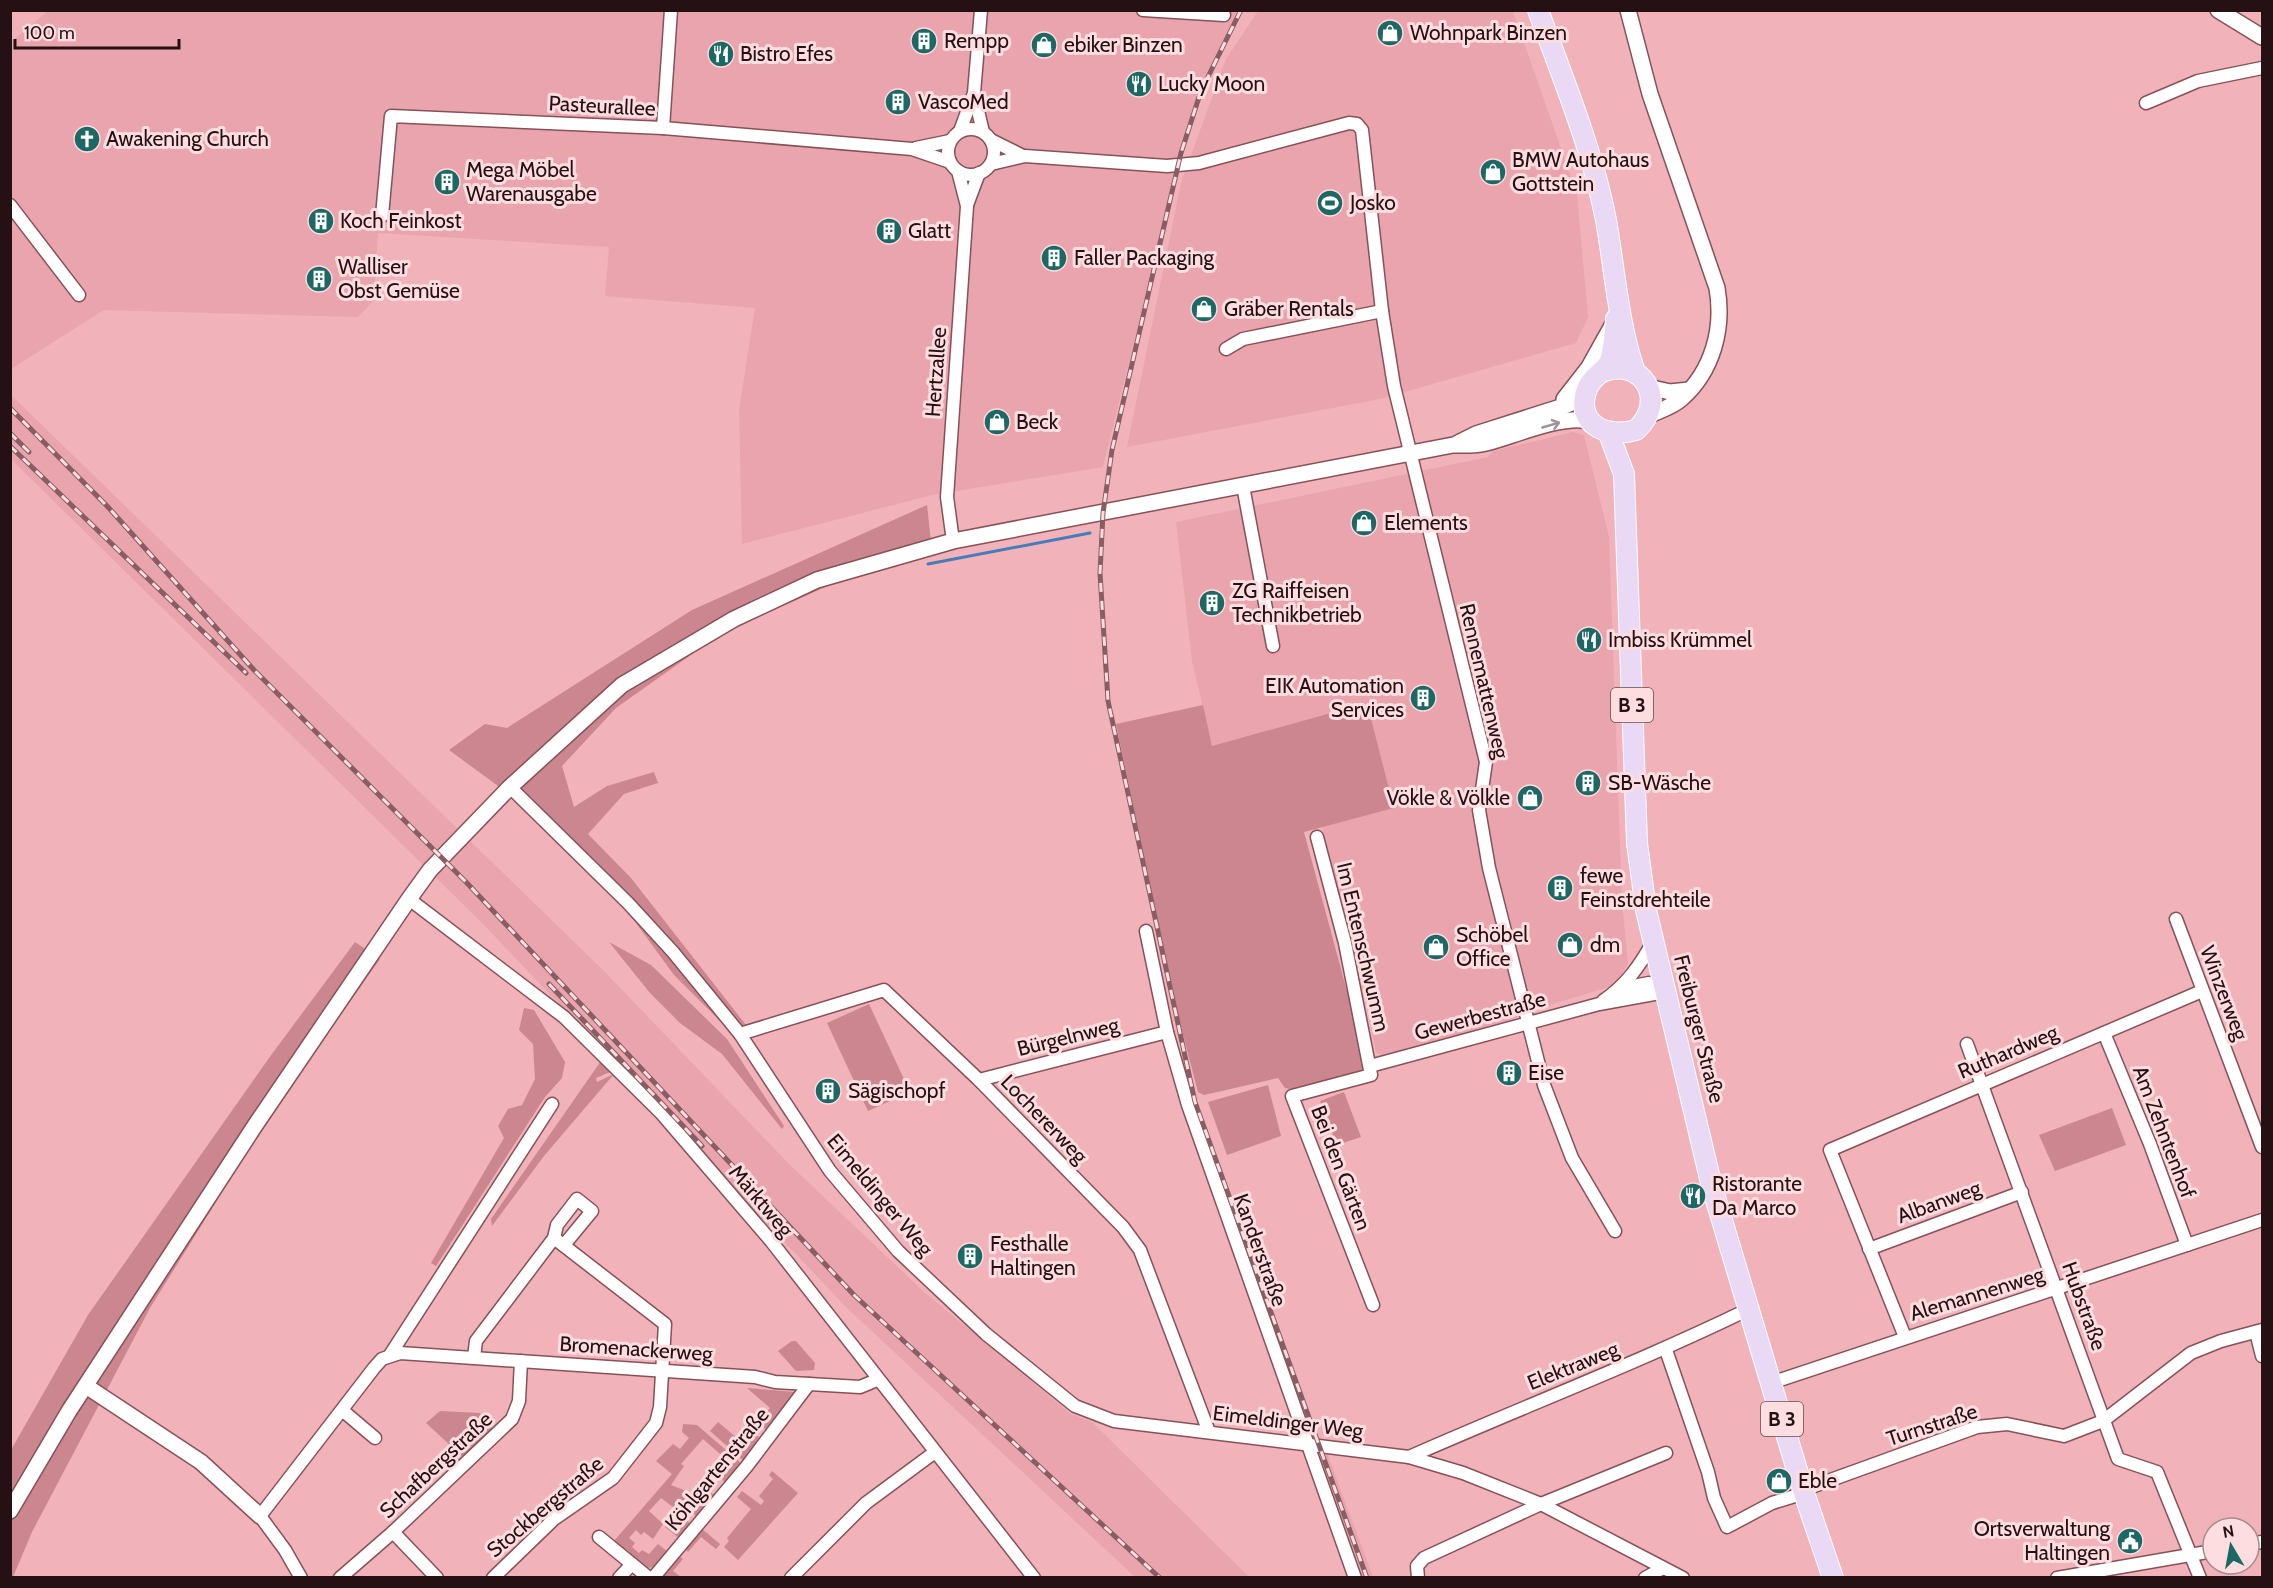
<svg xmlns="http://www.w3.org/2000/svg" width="2273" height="1588" font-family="Cabin,sans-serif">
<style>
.built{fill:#eaa4ad}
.green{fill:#cc868f}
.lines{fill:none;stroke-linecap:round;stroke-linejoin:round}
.stream{stroke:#447db7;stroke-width:3}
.minor-casing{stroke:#875158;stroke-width:15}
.tertiary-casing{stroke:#875158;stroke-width:18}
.primary-casing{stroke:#fff;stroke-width:22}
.minor{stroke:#fff;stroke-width:12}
.tertiary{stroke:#fff;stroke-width:15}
.primary{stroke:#e9d9f5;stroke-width:20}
.rail-casing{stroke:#885e64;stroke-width:5}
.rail{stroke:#fedde0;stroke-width:3;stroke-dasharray:9;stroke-linecap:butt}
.oneway{stroke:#9d9395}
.labels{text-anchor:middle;stroke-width:6;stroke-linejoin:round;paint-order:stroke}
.shield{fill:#fedde0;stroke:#664e50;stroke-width:1.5}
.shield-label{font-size:20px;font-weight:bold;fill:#251013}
.poi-label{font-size:21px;fill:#251013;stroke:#fedde0;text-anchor:start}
.street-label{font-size:21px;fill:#251013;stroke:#fedde0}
</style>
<rect width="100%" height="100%" fill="#f1b2ba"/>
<g class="built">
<polygon points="48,11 1241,11 1201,91 1181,153 1103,467 932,495 742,544 739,410 755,308 605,296 609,247 378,233 374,300 358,317 104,310 11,369 11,42"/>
<polygon points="1258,11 1513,11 1577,194 1588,317 1576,343 1380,399 1127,447 1181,183 1226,59"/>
<polygon points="10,394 604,971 790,1165 923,1291 1071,1414 1092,1422 1249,1577 1135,1577 846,1307 484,925 11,459"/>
<polygon points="1573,432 1584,435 1609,537 1622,903 1628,963 1616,985 1546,1006 1510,1020 1384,1056 1376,1052 1366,1003 1322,827 1394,808 1367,704 1212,746 1192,661 1176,522 1488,457 1493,451"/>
<polygon points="1316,1451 1327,1453 1373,1577 1361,1577"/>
</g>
<g class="green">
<polygon points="927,505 932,551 832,584 719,635 616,708 562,766 574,807 607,786 654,772 658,783 624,794 588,834 631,878 746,1025 730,1031 674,975 614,893 562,833 449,750 485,724 507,728 692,610"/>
<polygon points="1367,703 1394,808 1304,832 1359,1036 1364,1071 1290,1089 1285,1088 1278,1078 1204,1095 1198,1092 1173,996 1116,724 1203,705 1212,746"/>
<polygon points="355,942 380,959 271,1114 150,1308 32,1532 13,1577 11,1578 11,1450 88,1315 269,1058"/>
<polygon points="609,942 651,965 727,1039 784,1126 782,1129 722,1054 680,1023 650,993"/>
<polygon points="869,1004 910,1092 868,1111 827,1023"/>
<polygon points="524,1008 534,1010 565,1062 562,1078 545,1097 436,1266 431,1263 504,1138 498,1126 508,1109 522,1105 535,1079 533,1044 519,1030"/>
<polygon points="601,1061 615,1070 596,1078 597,1082 614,1074 544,1156 492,1226 491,1219"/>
<polygon points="1268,1085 1281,1136 1227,1155 1208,1102"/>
<polygon points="1344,1092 1361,1137 1337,1145 1320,1101"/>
<polygon points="2112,1108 2126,1145 2055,1171 2039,1135"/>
<polygon points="792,1341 796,1341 815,1363 814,1370 796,1371 778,1351"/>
<polygon points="747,1388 794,1392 796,1398 769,1429 765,1429 760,1421 770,1408"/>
<polygon points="440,1411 480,1413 493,1429 464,1458 426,1423"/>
<polygon points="718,1422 737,1438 746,1427 759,1437 744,1461 710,1431"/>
<polygon points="683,1424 697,1425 742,1464 726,1484 718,1474 728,1461 703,1439 681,1464 684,1466 671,1485 691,1493 700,1483 715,1496 697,1517 688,1509 691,1505 685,1500 677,1510 661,1498 649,1511 663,1524 653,1539 644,1532 641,1535 636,1530 629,1538 635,1543 632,1547 639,1553 642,1550 649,1554 658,1544 668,1552 654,1567 647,1568 614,1541 672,1474 656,1461 673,1444 680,1449 689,1438 682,1432"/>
<polygon points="772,1471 798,1493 738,1560 724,1547 729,1541 727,1538 751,1509 737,1497 742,1491 761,1505 764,1501 759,1496 773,1479 769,1475"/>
<polygon points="676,1511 691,1524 679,1538 665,1527"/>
<polygon points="701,1528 720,1544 716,1549 701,1537 688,1552 684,1548"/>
<polygon points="679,1556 683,1559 673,1571 681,1577 662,1577"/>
</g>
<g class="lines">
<polyline class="stream" points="928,564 1090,533"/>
<defs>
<g id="minor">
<polyline points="1143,10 1224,15"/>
<polyline points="975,98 983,132"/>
<polyline points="2146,103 2198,81 2262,68"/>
<polyline points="663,128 671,10"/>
<circle cx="971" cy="152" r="23"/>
<polyline points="960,131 974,93 981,10"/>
<polyline points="991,140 1023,156"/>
<polyline points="916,148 950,141"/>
<polyline points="991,164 1025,156 1167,166 1199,163 1349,123 1357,124 1362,130 1382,311 1394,386 1486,762 1479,810 1489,868 1544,1085 1572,1158 1615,1231"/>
<polyline points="10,205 79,295"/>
<polyline points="967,205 979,173"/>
<polyline points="382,216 391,116 663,128 912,149 950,162"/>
<polyline points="1226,349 1243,339 1382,311"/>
<polyline points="1243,486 1273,646"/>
<polyline points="953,541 947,497 967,206 958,171"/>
<polyline points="510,787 628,903 673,952 740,1034 830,1171 898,1251 986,1334 1049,1385 1075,1406 1114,1421 1409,1457 1463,1473 1541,1504 1683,1578"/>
<polyline points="1317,837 1345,943 1371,1075 1292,1096 1373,1305"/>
<polyline points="409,899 564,1017 662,1114 771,1241 1034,1578"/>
<polyline points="2176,919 2262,1147"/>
<polyline points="1146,931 1167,1032 1188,1105 1355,1578"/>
<polyline points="1622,988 1649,983 1665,992"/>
<path d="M1603,1001C1626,985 1639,967 1653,942"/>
<polyline points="2104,1033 2150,1144 2187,1245"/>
<polyline points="740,1034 884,990 979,1080 1123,1227 1140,1250 1209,1432"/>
<polyline points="1967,1044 2118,1459 2157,1472 2200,1578"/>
<polyline points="1370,1066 1599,1004 1665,992"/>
<polyline points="979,1080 1167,1032"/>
<polyline points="554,1238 557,1225 577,1199 592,1211 564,1245"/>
<polyline points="1869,1249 2022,1192"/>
<polyline points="2256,1332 2262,1356"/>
<polyline points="1905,1337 1830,1150 2202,991"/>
<polyline points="1666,1350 1708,1472 1714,1498 1727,1527 1772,1503 1798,1495 1803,1490 1977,1427 2007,1424 2064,1436 2103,1421 2191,1353 2221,1341 2262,1330"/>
<polyline points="390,1355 552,1104"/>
<polyline points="474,1357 476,1341 554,1238 665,1324 660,1407 656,1423 613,1478 554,1519 493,1578"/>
<polyline points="1771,1383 2262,1220"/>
<polyline points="342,1410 375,1438"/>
<path d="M1409,1457C1522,1407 1638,1363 1749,1309"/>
<polyline points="393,1532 437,1578"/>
<polyline points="599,1537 649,1578"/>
<polyline points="2249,1544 2262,1542"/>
<polyline points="301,1578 285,1550 260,1516 374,1368 382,1359 400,1353 755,1377 775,1382 860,1387 877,1380"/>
<polyline points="340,1578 393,1532 512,1419 519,1401 521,1361"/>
<polyline points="619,1578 632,1564"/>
<polyline points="653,1578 747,1466 809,1384"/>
<polyline points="791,1578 866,1503 935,1452"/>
<polyline points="1418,1578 1417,1566 1424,1558 1541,1504 1666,1453"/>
<polyline points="1645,1578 1663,1568"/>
<polyline points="2057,1578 2213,1551"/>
</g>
<g id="tertiary">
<path d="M1628,10L1650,94L1717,288C1724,328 1713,371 1681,399C1672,407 1658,411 1648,416"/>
<polyline points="2218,10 2262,37"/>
<polyline points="1648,387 1670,392 1689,390"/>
<polyline points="1564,399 1589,367 1613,324"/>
<polyline points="1458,443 1476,434 1567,405 1578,400 1586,390"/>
<polyline points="86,1386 201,1462 260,1516"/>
<path d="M10,1511L69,1411L254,1127L409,899L430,870L510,787L622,685L734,619L817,580L953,541L1453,445C1464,445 1475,446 1486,443C1511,437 1568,412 1591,422"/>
</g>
<g id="primary">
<path d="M1538,10C1563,79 1592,148 1606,220C1615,271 1618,323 1635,372"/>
<path d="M1600,373C1642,354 1669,401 1636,430C1607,439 1574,424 1587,389C1591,377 1605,372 1610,361C1614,347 1615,333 1616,319"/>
<polyline points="1609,434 1624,474 1637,843 1646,910 1712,1187 1803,1490 1833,1578"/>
</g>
</defs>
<use href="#minor" class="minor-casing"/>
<use href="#tertiary" class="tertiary-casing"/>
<use href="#primary" class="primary-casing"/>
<use href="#minor" class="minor"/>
<use href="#tertiary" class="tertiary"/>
<use href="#primary" class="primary"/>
<defs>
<g id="rail">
<polyline points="1241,10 1201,91 1181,153 1112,450 1103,513 1100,573 1108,701 1195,1102 1367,1578"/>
<polyline points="10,408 108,507 254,670 466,882 855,1296 1160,1578"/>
<polyline points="10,433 29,452"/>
<polyline points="10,446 246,673"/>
<polyline points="549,984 702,1146"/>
</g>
</defs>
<use href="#rail" class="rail-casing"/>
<use href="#rail" class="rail"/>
</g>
<defs><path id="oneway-shaft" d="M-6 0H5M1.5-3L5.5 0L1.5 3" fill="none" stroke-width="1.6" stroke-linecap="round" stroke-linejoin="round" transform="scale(1.5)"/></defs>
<use class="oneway" href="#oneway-shaft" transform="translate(1551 425) rotate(-16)"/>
<defs>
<symbol id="shop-disc" viewBox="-11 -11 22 22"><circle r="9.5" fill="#1b6864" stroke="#fedde0"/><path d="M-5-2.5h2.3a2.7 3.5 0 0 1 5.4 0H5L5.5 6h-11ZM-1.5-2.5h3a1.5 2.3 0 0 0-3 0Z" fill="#fff"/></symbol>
<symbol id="building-disc" viewBox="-11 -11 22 22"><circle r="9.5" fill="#1b6864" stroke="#fedde0"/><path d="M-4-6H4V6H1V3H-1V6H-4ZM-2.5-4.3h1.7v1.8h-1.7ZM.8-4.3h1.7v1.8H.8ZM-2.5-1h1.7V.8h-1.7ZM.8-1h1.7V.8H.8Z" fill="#fff"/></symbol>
<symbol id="restaurant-disc" viewBox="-11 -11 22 22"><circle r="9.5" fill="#1b6864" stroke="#fedde0"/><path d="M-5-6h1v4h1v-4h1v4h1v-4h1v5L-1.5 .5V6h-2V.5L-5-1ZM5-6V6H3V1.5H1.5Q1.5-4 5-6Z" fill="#fff"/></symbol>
<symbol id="church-disc" viewBox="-11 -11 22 22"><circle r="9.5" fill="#1b6864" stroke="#fedde0"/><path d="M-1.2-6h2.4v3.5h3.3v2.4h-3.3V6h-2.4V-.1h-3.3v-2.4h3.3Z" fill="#fff"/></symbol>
<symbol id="stadium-disc" viewBox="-11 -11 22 22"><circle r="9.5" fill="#1b6864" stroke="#fedde0"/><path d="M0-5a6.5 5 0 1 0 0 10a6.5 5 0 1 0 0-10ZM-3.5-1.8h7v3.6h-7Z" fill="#fff"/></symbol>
<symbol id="civic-disc" viewBox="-11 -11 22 22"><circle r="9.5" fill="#1b6864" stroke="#fedde0"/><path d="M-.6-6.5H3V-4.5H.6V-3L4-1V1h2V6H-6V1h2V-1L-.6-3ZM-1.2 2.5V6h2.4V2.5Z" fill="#fff"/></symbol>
</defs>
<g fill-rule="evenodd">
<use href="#shop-disc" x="1375" y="18" width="30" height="30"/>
<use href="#building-disc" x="909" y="26" width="30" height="30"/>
<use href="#shop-disc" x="1029" y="30" width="30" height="30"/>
<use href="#restaurant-disc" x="706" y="39" width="30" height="30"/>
<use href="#restaurant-disc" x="1124" y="69" width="30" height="30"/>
<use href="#building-disc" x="883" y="87" width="30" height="30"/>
<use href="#church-disc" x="72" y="124" width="30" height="30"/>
<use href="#shop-disc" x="1478" y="157" width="30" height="30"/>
<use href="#building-disc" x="432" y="167" width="30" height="30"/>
<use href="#stadium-disc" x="1315" y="188" width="30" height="30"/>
<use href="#building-disc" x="306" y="206" width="30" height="30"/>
<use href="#building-disc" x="874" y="216" width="30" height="30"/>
<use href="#building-disc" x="1039" y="243" width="30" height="30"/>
<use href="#building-disc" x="304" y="264" width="30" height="30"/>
<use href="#shop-disc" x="1189" y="294" width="30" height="30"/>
<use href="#shop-disc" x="982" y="407" width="30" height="30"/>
<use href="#shop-disc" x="1349" y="508" width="30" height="30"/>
<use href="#building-disc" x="1197" y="588" width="30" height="30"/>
<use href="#restaurant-disc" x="1574" y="625" width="30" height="30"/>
<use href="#building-disc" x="1408" y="683" width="30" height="30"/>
<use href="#building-disc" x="1573" y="768" width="30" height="30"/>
<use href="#shop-disc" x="1515" y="783" width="30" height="30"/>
<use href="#building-disc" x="1545" y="873" width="30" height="30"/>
<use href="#shop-disc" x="1555" y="930" width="30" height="30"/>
<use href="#shop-disc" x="1421" y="932" width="30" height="30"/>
<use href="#building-disc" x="1494" y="1058" width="30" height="30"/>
<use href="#building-disc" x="813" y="1076" width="30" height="30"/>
<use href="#restaurant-disc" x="1678" y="1181" width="30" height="30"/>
<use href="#building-disc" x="955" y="1241" width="30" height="30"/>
<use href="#shop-disc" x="1764" y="1466" width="30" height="30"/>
<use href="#civic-disc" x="2115" y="1526" width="30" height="30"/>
</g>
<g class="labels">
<g class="shield">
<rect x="1611" y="688" width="42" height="34" rx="4.5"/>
<rect x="1761" y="1402" width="42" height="34" rx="4.5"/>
</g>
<g class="shield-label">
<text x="1632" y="712">B 3</text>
<text x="1782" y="1426">B 3</text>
</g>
<g class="poi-label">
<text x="1410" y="40">Wohnpark Binzen</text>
<text x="944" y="48">Rempp</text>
<text x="1064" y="52">ebiker Binzen</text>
<text x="740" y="61">Bistro Efes</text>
<text x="1158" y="91">Lucky Moon</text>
<text x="918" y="109">VascoMed</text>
<text x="106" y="146">Awakening Church</text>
<text x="1512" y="167">BMW Autohaus<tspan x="1512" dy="24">Gottstein</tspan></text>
<text x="466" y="177">Mega Möbel<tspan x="466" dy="24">Warenausgabe</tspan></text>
<text x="1350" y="210">Josko</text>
<text x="340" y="228">Koch Feinkost</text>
<text x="908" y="238">Glatt</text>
<text x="1074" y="265">Faller Packaging</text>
<text x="338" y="274">Walliser<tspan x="338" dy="24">Obst Gemüse</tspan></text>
<text x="1224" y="316">Gräber Rentals</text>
<text x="1016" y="429">Beck</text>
<text x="1384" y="530">Elements</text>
<text x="1232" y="598">ZG Raiffeisen<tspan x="1232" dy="24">Technikbetrieb</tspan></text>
<text x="1608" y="647">Imbiss Krümmel</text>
<text x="1404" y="693" text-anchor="end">EIK Automation<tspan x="1404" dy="24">Services</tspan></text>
<text x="1608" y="790">SB-Wäsche</text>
<text x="1510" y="805" text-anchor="end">Vökle &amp; Völkle</text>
<text x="1580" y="883">fewe<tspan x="1580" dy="24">Feinstdrehteile</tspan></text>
<text x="1456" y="942">Schöbel<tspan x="1456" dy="24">Office</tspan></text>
<text x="1590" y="952">dm</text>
<text x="1528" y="1080">Eise</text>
<text x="848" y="1098">Sägischopf</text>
<text x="1712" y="1191">Ristorante<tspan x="1712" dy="24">Da Marco</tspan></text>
<text x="990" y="1251">Festhalle<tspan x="990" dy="24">Haltingen</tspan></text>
<text x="1798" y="1488">Eble</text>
<text x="2110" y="1536" text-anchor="end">Ortsverwaltung<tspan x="2110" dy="24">Haltingen</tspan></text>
</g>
<g class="street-label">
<text transform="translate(602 106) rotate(3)" y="7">Pasteurallee</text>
<text transform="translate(936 372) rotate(-86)" y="7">Hertzallee</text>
<text transform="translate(1484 681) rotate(77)" y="7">Rennemattenweg</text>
<text transform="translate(1363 947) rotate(77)" y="7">Im Entenschwumm</text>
<text transform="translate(2224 993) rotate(69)" y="7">Winzerweg</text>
<text transform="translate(1480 1016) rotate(-15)" y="7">Gewerbestraße</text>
<text transform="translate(1699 1029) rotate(76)" y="7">Freiburger Straße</text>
<text transform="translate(1068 1037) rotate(-14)" y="7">Bürgelnweg</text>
<text transform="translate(2008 1052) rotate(-23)" y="7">Ruthardweg</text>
<text transform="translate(1044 1119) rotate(46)" y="7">Lochererweg</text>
<text transform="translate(2164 1132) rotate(69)" y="7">Am Zehntenhof</text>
<text transform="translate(1341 1168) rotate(69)" y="7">Bei den Gärten</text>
<text transform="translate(880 1195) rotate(50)" y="7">Eimeldinger Weg</text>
<text transform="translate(761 1201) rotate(50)" y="7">Märktweg</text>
<text transform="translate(1939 1202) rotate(-20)" y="7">Albanweg</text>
<text transform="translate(1260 1250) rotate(70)" y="7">Kanderstraße</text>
<text transform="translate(1977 1294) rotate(-17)" y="7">Alemannenweg</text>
<text transform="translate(2084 1306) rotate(70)" y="7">Hubstraße</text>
<text transform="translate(636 1349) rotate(4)" y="7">Bromenackerweg</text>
<text transform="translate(1573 1366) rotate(-22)" y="7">Elektraweg</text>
<text transform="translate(1288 1422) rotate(7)" y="7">Eimeldinger Weg</text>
<text transform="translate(1932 1425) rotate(-18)" y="7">Turnstraße</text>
<text transform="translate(436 1465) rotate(-43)" y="7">Schafbergstraße</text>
<text transform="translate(717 1469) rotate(-51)" y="7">Köhlgartenstraße</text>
<text transform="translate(545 1507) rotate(-40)" y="7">Stockbergstraße</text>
</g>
</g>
<rect width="2273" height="1588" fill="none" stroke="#251013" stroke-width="24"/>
<g transform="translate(2231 1546) rotate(350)"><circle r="28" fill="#fedde0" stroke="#a78b8e" stroke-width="1.5"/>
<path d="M0-4.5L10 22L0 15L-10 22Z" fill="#1b6864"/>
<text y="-9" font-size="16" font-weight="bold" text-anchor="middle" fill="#251013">N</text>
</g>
<path d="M15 39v9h164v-9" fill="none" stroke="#251013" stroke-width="3"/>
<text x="24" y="39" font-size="18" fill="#251013" stroke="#fedde0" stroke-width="4.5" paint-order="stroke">100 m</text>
</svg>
